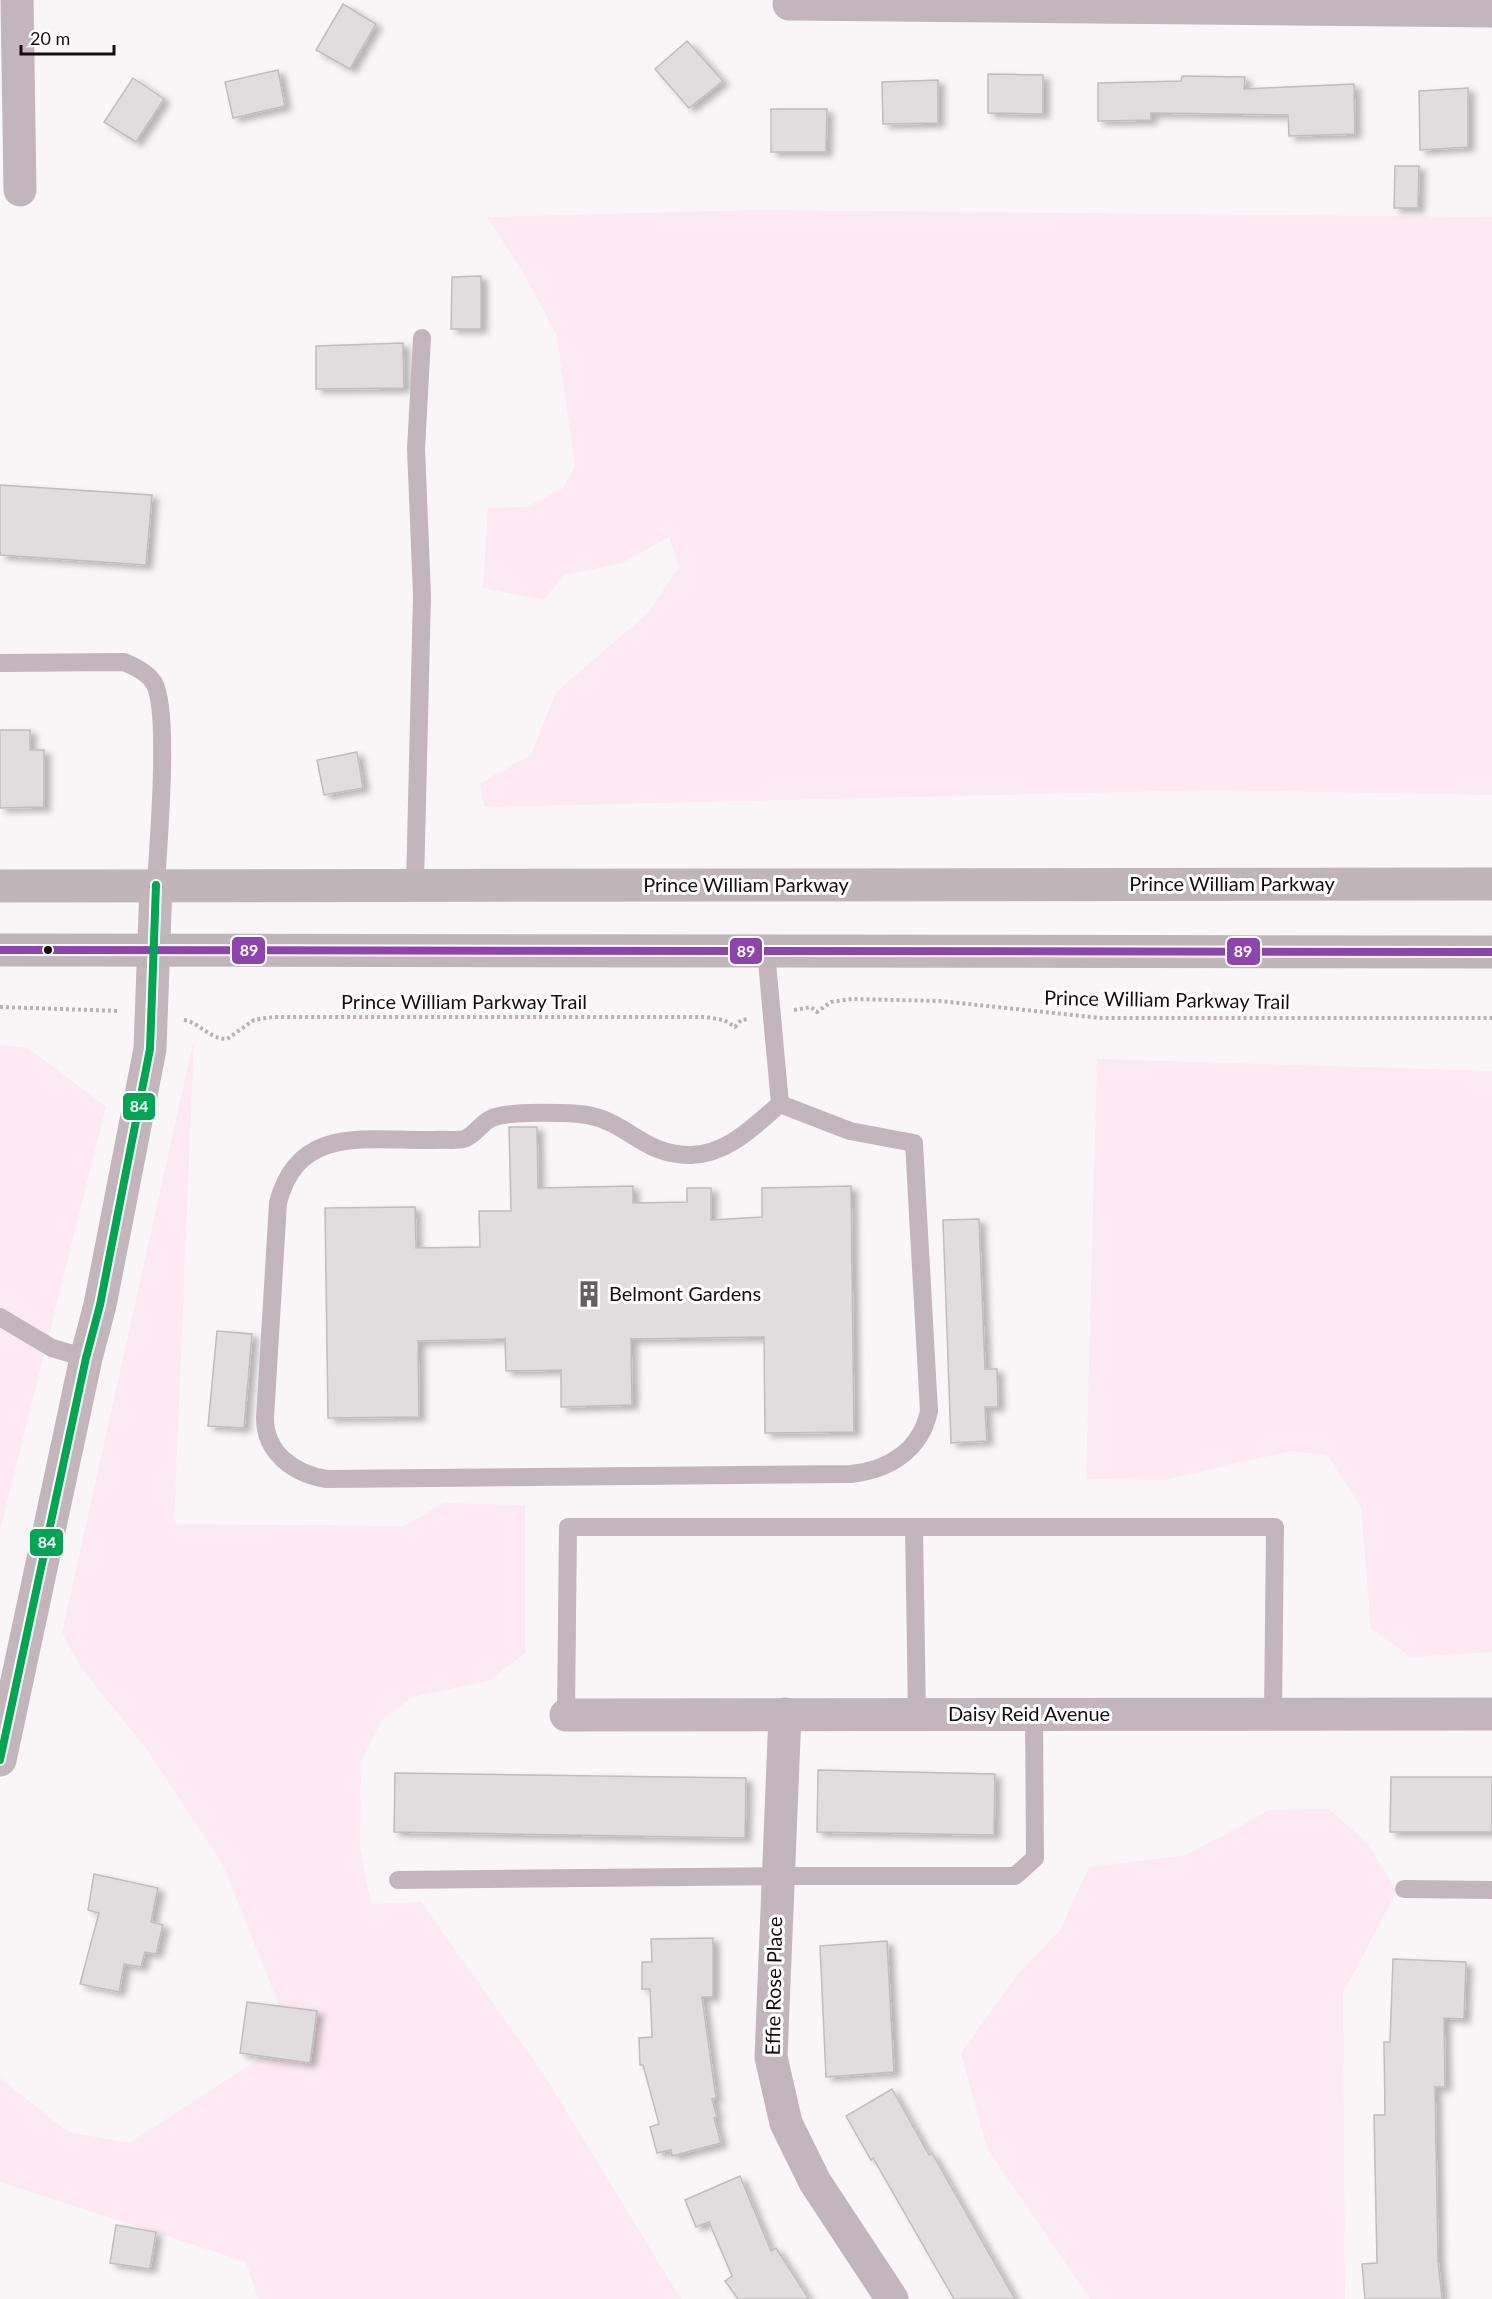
<svg xmlns="http://www.w3.org/2000/svg" width="1492" height="2299" font-family="Lato,sans-serif">
<style>
.green{fill:#fce9f1}
.building{fill:#e1dcde;stroke:#c1bcbe;stroke-width:1.5;filter:url(#shadow)}
.lines{fill:none;stroke-linecap:round;stroke-linejoin:round}
.path{stroke:#b9b1b5;stroke-width:4;stroke-dasharray:3 3;stroke-linecap:butt}
.service{stroke:#c2b6bc;stroke-width:18}
.minor{stroke:#c2b6bc;stroke-width:33}
.trunk{stroke:#c0b6ba;stroke-width:33}
.bus-1-casing{stroke:#fff;stroke-width:12}
.bus-2-casing{stroke:#fff;stroke-width:12}
.bus-1{stroke:#8e44ad;stroke-width:8}
.bus-2{stroke:#00a651;stroke-width:8}
.bus-dot{fill:#150e11;stroke:#fff;stroke-width:2}
.labels{text-anchor:middle;stroke-width:6;stroke-linejoin:round;paint-order:stroke}
.street-label{font-size:20px;fill:#150e11;stroke:#fff}
.poi-label{font-size:20px;fill:#150e11;stroke:#fff;text-anchor:start}
.line-badge{stroke:#fff;stroke-width:2}
.badge-label{font-size:16px;text-anchor:middle;font-weight:bold;fill:#fff}
</style>
<defs>
<filter id="shadow"><feDropShadow dx="6" dy="4" stdDeviation="3" flood-color="#0004"/></filter>
</defs>
<rect width="100%" height="100%" fill="#faf6f8"/>
<g class="green">
<polygon points="758,210 1492,217 1492,795 1213,790 484,807 480,783 531,755 556,692 648,613 679,567 669,537 623,563 565,575 543,600 483,588 488,508 527,507 563,488 575,466 556,334 523,272 487,217"/>
<polygon points="194,1039 174,1524 404,1526 444,1503 525,1505 525,1653 489,1681 412,1697 382,1720 361,1762 360,1848 371,1904 421,1902 545,2076 681,2299 258,2299 246,2262 0,2182 0,2078 68,2132 130,2143 278,2046 283,2015 222,1863 145,1747 81,1668 62,1633"/>
<polygon points="0,1045 28,1048 106,1107 0,1531"/>
<polygon points="1097,1059 1492,1071 1492,1652 1411,1657 1371,1629 1361,1507 1328,1456 1291,1451 1164,1480 1086,1479"/>
<polygon points="1329,1809 1367,1843 1397,1891 1343,1993 1345,2299 1090,2299 987,2148 961,2053 1018,1974 1059,1932 1089,1867 1186,1855 1270,1810"/>
</g>
<g class="building">
<polygon points="343,4 376,24 350,69 316,50"/>
<polygon points="687,41 723,81 689,108 655,69"/>
<polygon points="278,70 285,106 233,118 225,82"/>
<polygon points="988,74 1043,75 1043,114 988,113"/>
<polygon points="1182,76 1245,77 1244,89 1354,84 1355,134 1289,136 1288,115 1151,113 1151,120 1098,121 1098,83 1181,81"/>
<polygon points="133,78 164,99 136,142 104,122"/>
<polygon points="938,80 938,123 883,124 882,82"/>
<polygon points="1468,88 1468,147 1420,150 1419,91"/>
<polygon points="771,109 827,109 826,152 771,152"/>
<polygon points="1395,166 1419,166 1418,208 1394,208"/>
<polygon points="481,276 481,329 451,329 452,277"/>
<polygon points="403,343 404,388 316,389 316,346"/>
<polygon points="0,485 152,495 146,565 0,555"/>
<polygon points="0,730 30,730 30,750 44,750 44,807 0,808"/>
<polygon points="357,752 363,788 324,795 317,760"/>
<polygon points="509,1127 537,1127 538,1188 633,1186 633,1203 687,1202 687,1188 711,1188 711,1220 762,1217 762,1188 851,1186 854,1432 765,1433 764,1337 631,1339 632,1405 561,1407 561,1370 506,1371 505,1339 418,1341 419,1417 328,1418 325,1208 415,1207 416,1248 480,1247 479,1211 511,1211"/>
<polygon points="979,1219 985,1369 997,1369 998,1407 985,1407 987,1441 951,1443 943,1220"/>
<polygon points="217,1331 252,1334 244,1428 208,1426"/>
<polygon points="818,1770 995,1774 994,1835 817,1832"/>
<polygon points="395,1773 746,1778 745,1838 394,1832"/>
<polygon points="1391,1777 1492,1777 1492,1832 1390,1832"/>
<polygon points="94,1874 158,1888 151,1922 163,1925 156,1954 145,1952 141,1967 124,1964 119,1992 80,1984 99,1913 88,1910"/>
<polygon points="713,1938 713,1997 702,1997 716,2098 712,2099 717,2117 714,2118 721,2143 672,2156 671,2150 657,2153 650,2127 659,2124 643,2065 640,2065 639,2038 652,2037 650,1989 642,1989 642,1962 652,1962 651,1939"/>
<polygon points="887,1941 894,2072 826,2077 820,1946"/>
<polygon points="1393,1959 1466,1962 1464,2019 1444,2018 1445,2087 1435,2087 1438,2260 1442,2299 1365,2299 1362,2264 1377,2263 1374,2115 1385,2115 1384,2042 1390,2042"/>
<polygon points="247,2002 317,2011 310,2063 240,2053"/>
<polygon points="892,2089 929,2155 932,2153 1015,2299 954,2299 873,2158 871,2160 846,2116"/>
<polygon points="740,2176 771,2251 776,2248 809,2299 738,2299 725,2281 732,2276 709,2222 696,2227 685,2200"/>
<polygon points="116,2225 156,2232 150,2269 110,2263"/>
</g>
<g class="lines">
<g class="path">
<polyline points="0,1007 120,1011"/>
<polyline points="794,1010 811,1007 817,1012 831,1002 852,999 940,1001 1101,1018 1492,1018"/>
<path d="M184,1020C200,1023 209,1039 227,1039L254,1020L273,1017H706L724,1020L735,1027L741,1020L749,1019"/>
</g>
<g class="service">
<path d="M0,663L124,662C135,667 147,672 154,683C170,710 158,847 156,885"/>
<polyline points="415,885 422,595 416,449 422,338"/>
<polyline points="766,951 780,1104"/>
<path d="M780,1104L850,1131L914,1143L929,1411C921,1450 889,1470 851,1474L327,1479C294,1474 265,1453 265,1418L278,1203C298,1124 367,1141 432,1140C442,1139 454,1141 464,1139C474,1136 482,1122 492,1118C508,1111 569,1112 587,1115C628,1122 644,1156 691,1155C728,1154 754,1126 780,1104Z"/>
<polyline points="0,1317 52,1348 86,1358"/>
<polyline points="914,1527 917,1715"/>
<polyline points="566,1715 568,1527 1275,1527 1273,1714"/>
<polyline points="398,1880 777,1876 1015,1876 1035,1858 1034,1714"/>
<polyline points="1404,1889 1492,1890"/>
</g>
<g class="minor">
<polyline points="17,0 20,190"/>
<polyline points="789,4 1492,11"/>
<polyline points="785,1714 771,2057 786,2123 815,2182 892,2299"/>
<polyline points="566,1715 1492,1714"/>
<polyline points="0,1760 86,1358 100,1305 150,1049 156,885"/>
</g>
<g class="trunk">
<polyline points="0,886 1492,884"/>
<polyline points="0,950 1492,952"/>
</g>
<defs>
<polyline id="bus-1" points="0,950 1492,952"/>
<polyline id="bus-2" points="0,1760 86,1358 100,1305 150,1049 156,885"/>
</defs>
<use href="#bus-1" class="bus-1-casing"/>
<use href="#bus-2" class="bus-2-casing"/>
<use href="#bus-1" class="bus-1"/>
<use href="#bus-2" class="bus-2"/>
</g>
<defs>
<symbol id="building-bare" viewBox="-9 -9 18 18"><path d="M-4-6H4V6H1V3H-1V6H-4ZM-2.5-4.3h1.7v1.8h-1.7ZM.8-4.3h1.7v1.8H.8ZM-2.5-1h1.7V.8h-1.7ZM.8-1h1.7V.8H.8Z" fill="#655f62" stroke="#fff" stroke-width="2.5" paint-order="stroke"/></symbol>
</defs>
<g fill-rule="evenodd">
<use href="#building-bare" x="570" y="1275" width="38" height="38"/>
</g>
<circle class="bus-dot" cx="48" cy="950" r="5"/>
<g class="labels">
<g class="street-label">
<text x="1232" y="891">Prince William Parkway</text>
<text x="746" y="892">Prince William Parkway</text>
<text transform="translate(1167 1000) rotate(1)" y="7">Prince William Parkway Trail</text>
<text x="464" y="1009">Prince William Parkway Trail</text>
<text x="1029" y="1721">Daisy Reid Avenue</text>
<text transform="translate(774 1986) rotate(-89)" y="7">Effie Rose Place</text>
</g>
<g class="poi-label">
<text x="609" y="1301">Belmont Gardens</text>
</g>
</g>
<g class="line-badge">
<rect x="231" y="936" width="35" height="29" rx="6" fill="#8e44ad"/>
<rect x="729" y="937" width="34" height="28" rx="6" fill="#8e44ad"/>
<rect x="1226" y="937" width="35" height="29" rx="6" fill="#8e44ad"/>
<rect x="122" y="1092" width="34" height="29" rx="6" fill="#00a651"/>
<rect x="29" y="1528" width="35" height="29" rx="6" fill="#00a651"/>
</g>
<g class="badge-label">
<text x="249" y="956">89</text>
<text x="746" y="957">89</text>
<text x="1243" y="957">89</text>
<text x="139" y="1112">84</text>
<text x="47" y="1548">84</text>
</g>
<path d="M21 45v9h93v-9" fill="none" stroke="#150e11" stroke-width="3"/>
<text x="30" y="45" font-size="18" fill="#150e11" stroke="#ffffff" stroke-width="4.5" paint-order="stroke">20 m</text>
</svg>
